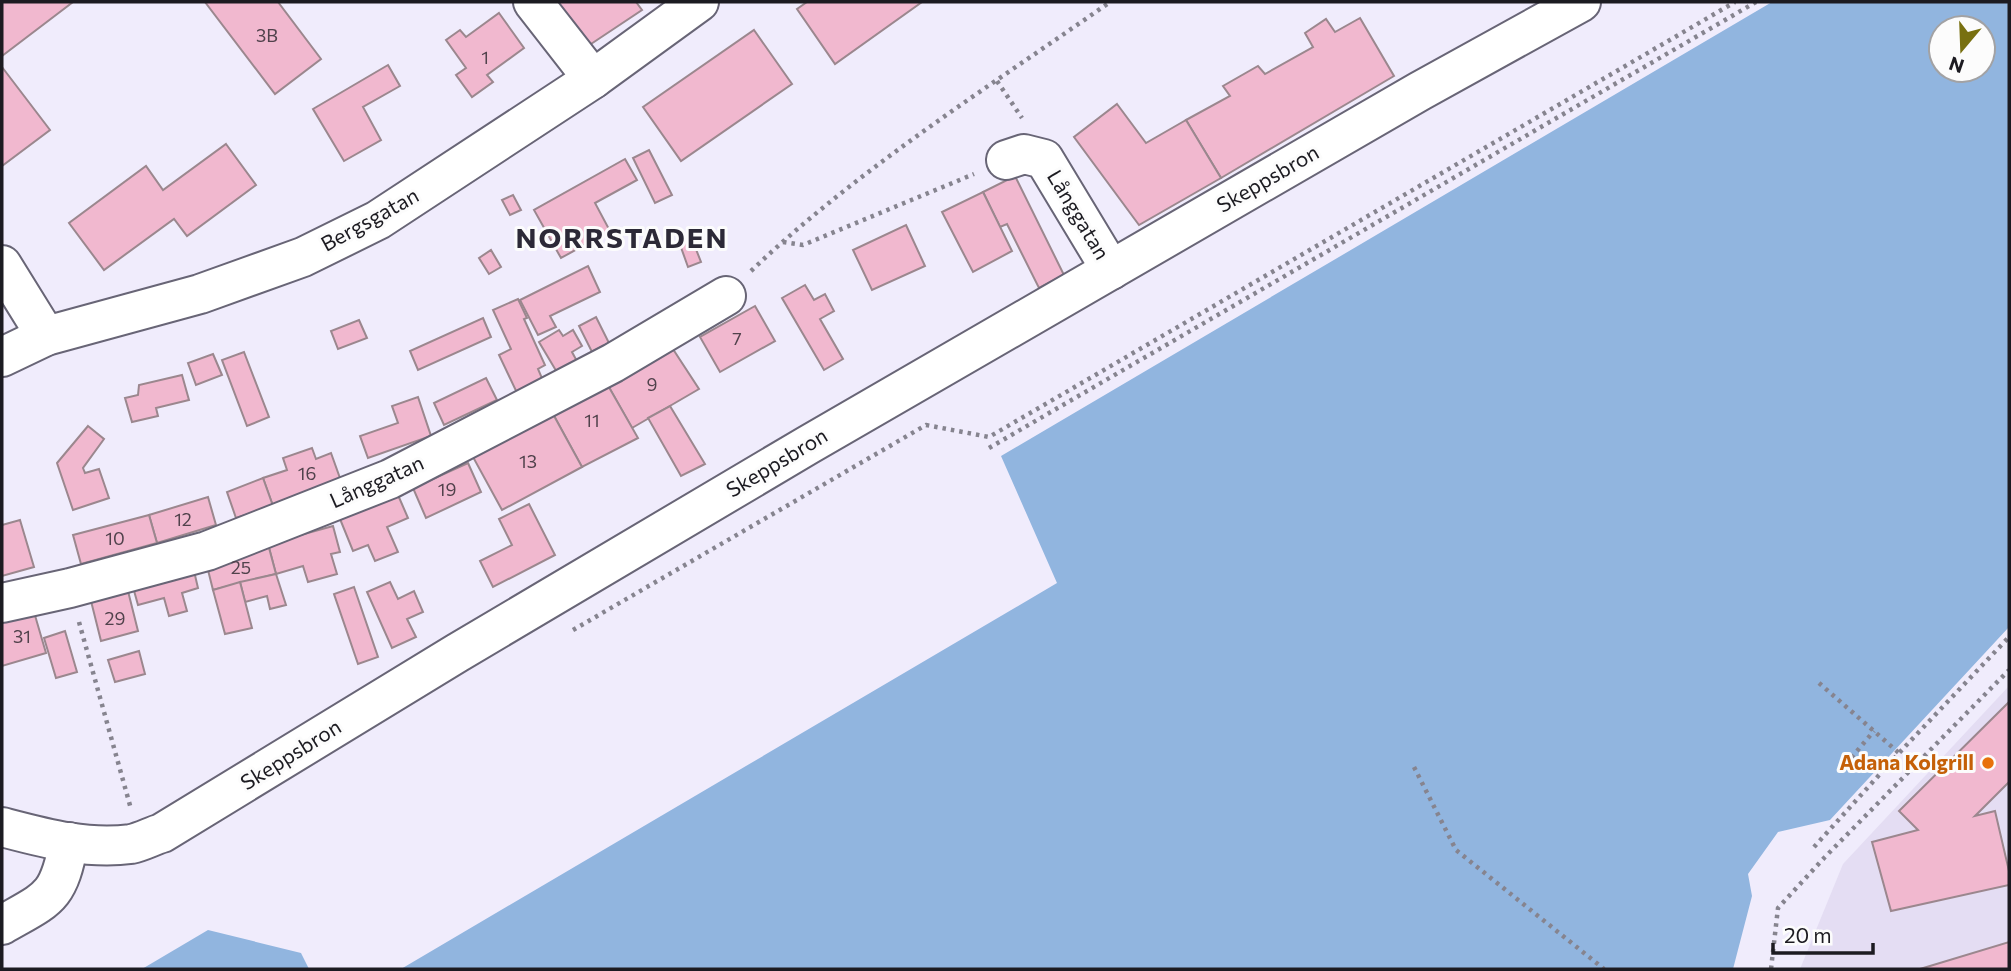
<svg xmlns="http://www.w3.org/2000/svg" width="2011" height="971" font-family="Commissioner,sans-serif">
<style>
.commercial{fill:#e4ddf3}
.water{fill:#91b5df;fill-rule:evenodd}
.building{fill:#f1b8cf;stroke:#9b878e;stroke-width:2}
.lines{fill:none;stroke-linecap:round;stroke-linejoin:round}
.street-casing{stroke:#686576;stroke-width:42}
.path{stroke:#86848f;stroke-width:4.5;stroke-dasharray:3.5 5;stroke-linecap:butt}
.street{stroke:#fff;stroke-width:38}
.food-dot{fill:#e8710a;stroke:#fcfcfc;stroke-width:2.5}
.labels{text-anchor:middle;stroke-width:6;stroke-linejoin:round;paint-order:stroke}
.number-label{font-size:18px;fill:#51424c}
.street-label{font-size:21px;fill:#1c1b21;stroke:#fcfcfc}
.food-label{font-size:21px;font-weight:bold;fill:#c56008;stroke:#fcfcfc;text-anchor:end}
.district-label{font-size:28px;font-weight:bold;letter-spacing:2px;fill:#2c2937;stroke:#fcfcfc}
</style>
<rect width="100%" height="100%" fill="#f0ecfc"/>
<polygon class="commercial" points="2009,686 2009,969 1800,969 1843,864"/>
<g class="water">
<path d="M1772,2H2009V627L1830,820L1778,832L1748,874L1752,896L1733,969H401L1057,583L1001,456ZM1941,28H1983V70H1941Z"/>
<polygon points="208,930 301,953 309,969 142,969"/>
</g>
<g class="building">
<polygon points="2,2 73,2 2,56"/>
<polygon points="205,2 278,2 321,59 275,94"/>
<polygon points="550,2 636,2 642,10 585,48"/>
<polygon points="807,2 922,2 835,64 797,9"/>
<polygon points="499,13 524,48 487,75 493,82 472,97 456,75 466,68 446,40 460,30 466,37"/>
<polygon points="1360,18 1394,76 1221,178 1186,120 1230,96 1223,86 1258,66 1265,74 1313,47 1305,33 1326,19 1335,32"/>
<polygon points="754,30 792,84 681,161 643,107"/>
<polygon points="388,65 400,86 363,107 381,140 344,161 313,109"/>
<polygon points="2,67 50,130 2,166"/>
<polygon points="1117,104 1146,143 1186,120 1221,178 1139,225 1074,137"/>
<polygon points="226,144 256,185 187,236 174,219 104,270 69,223 146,166 163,190"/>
<polygon points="649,150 672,195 655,203 633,158"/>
<polygon points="625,159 637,180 595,203 610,231 561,258 534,210"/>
<polygon points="1015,176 1064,275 1039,288 1007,224 1000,227 983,192"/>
<polygon points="983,192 1012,251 973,272 942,212"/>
<polygon points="513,195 521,210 510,215 502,200"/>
<polygon points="906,225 925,266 872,290 853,250"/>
<polygon points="690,234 701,262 688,267 678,239"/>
<polygon points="491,250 501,267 489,274 479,258"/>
<polygon points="588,266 600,292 550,316 556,327 538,335 520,300"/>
<polygon points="805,285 814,300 825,294 834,311 820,319 843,359 824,370 782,298"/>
<polygon points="518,299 527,318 524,319 545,365 538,369 544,383 518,395 499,355 511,349 493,310"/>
<polygon points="755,306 775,341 720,372 700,337"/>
<polygon points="596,317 609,343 592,352 579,326"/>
<polygon points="483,318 491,337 418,370 410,351"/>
<polygon points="359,320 367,338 338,349 331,331"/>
<polygon points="559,330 563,336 573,330 582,346 572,352 578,363 558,374 539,342"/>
<polygon points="669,343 699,389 632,428 606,382"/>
<polygon points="244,352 269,417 247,426 222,360"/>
<polygon points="213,354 222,375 196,385 188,363"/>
<polygon points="182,375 189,400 156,408 158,416 132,422 125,398 138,395 139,385"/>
<polygon points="486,378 497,400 444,425 434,403"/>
<polygon points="606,382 638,438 582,467 553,414"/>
<polygon points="418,397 431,436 368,458 360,436 398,423 392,406"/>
<polygon points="670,406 705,464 681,476 648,418"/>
<polygon points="553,414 582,467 502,510 473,457"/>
<polygon points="88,426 104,439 83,468 85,473 99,469 109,498 73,510 57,463"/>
<polygon points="312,448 316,459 331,453 341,481 273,506 263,478 287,470 283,458"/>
<polygon points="468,463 481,492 426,518 413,488"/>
<polygon points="263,478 273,506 236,518 227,492"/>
<polygon points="398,495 408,518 387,527 398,552 375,561 368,545 353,551 340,519"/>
<polygon points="208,497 216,525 157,543 149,515"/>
<polygon points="529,504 555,555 493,587 480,561 512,545 499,519"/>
<polygon points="149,515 157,543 81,564 73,535"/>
<polygon points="20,520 34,567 2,576 2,525"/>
<polygon points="333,526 340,552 331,554 337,574 308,582 303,566 276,574 268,544"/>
<polygon points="268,544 276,574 213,590 206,562"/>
<polygon points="194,571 198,588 182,593 187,611 169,616 164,598 138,605 133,587"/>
<polygon points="276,574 286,605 270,609 267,596 245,602 240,582"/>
<polygon points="240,582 252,628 225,634 213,590"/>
<polygon points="390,582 398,599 414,591 423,612 407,619 416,637 392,648 367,592"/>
<polygon points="127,587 138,631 101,641 90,597"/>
<polygon points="354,587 378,657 358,664 334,594"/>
<polygon points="34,612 46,653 2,666 2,621"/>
<polygon points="65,631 77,672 56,678 44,638"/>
<polygon points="139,651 145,674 115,682 108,660"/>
<polygon points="2009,702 2009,782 1975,816 1995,811 2009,871 2009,885 1891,911 1872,842 1918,830 1899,811"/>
<polygon points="2009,942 2009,969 1920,969"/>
</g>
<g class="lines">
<defs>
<g id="street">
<polyline points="533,2 593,79"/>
<polyline points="1006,160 1024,154 1044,159 1111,270"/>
<polyline points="2,265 46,336"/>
<polyline points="2,357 46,336 200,294 303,257 378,220 593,79 699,2"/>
<polyline points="2,603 70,588 207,551 390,479 613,363 726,296"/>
<path d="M2,827C44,838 87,850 131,844C141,842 152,836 162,833L457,653L808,445L1420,91L1581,2"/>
<path d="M2,925C49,898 58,899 69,842"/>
</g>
</defs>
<use href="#street" class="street-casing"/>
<g class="path">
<polyline points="997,81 1022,118"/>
<polyline points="783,242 803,245 974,174"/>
<path d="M751,271C859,168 989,87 1110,2"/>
<polyline points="989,448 1756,2"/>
<polyline points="79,622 131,809"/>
<polyline points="573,630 926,425 989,437 1735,2"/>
<polyline points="1819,683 1899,753"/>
<polyline points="1846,764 1874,731"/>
<polyline points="1414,767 1456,850 1604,969"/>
<polyline points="1814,847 1899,753 2009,637"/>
<polyline points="1771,969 1778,908 1825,857 2009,670"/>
</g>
<use href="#street" class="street"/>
</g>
<circle class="food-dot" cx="1988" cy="763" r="7"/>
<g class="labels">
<g class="number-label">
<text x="267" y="42">3B</text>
<text x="485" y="64">1</text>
<text x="737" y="345">7</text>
<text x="652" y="391">9</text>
<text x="592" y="427">11</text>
<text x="528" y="468">13</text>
<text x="307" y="480">16</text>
<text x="447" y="496">19</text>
<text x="183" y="526">12</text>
<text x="115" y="545">10</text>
<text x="241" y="574">25</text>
<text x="115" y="625">29</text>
<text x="22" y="643">31</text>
</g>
<g class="street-label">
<text transform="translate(1268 179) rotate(-30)" y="7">Skeppsbron</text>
<text transform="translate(1078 215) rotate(59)" y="7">Långgatan</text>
<text transform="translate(370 220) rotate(-29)" y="7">Bergsgatan</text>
<text transform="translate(777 463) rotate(-31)" y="7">Skeppsbron</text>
<text transform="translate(377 482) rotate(-24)" y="7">Långgatan</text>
<text transform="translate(291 755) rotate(-32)" y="7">Skeppsbron</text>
</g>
<g class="food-label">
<text x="1974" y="770">Adana Kolgrill</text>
</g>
<g class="district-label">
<text x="622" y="248">NORRSTADEN</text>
</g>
</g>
<rect width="2011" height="971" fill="none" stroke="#1c1b21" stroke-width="7"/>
<g transform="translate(1962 49) rotate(199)"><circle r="33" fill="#fcfcfc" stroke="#a2a2a4" stroke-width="2"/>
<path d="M0-5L12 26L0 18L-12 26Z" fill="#787010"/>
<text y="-10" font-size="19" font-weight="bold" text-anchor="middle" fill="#1c1b21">N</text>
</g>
<path d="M1773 943v10h100v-10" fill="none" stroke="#1c1b21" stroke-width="3.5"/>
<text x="1784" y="943" font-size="21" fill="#1c1b21" stroke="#fcfcfc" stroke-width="5" paint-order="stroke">20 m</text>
</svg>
